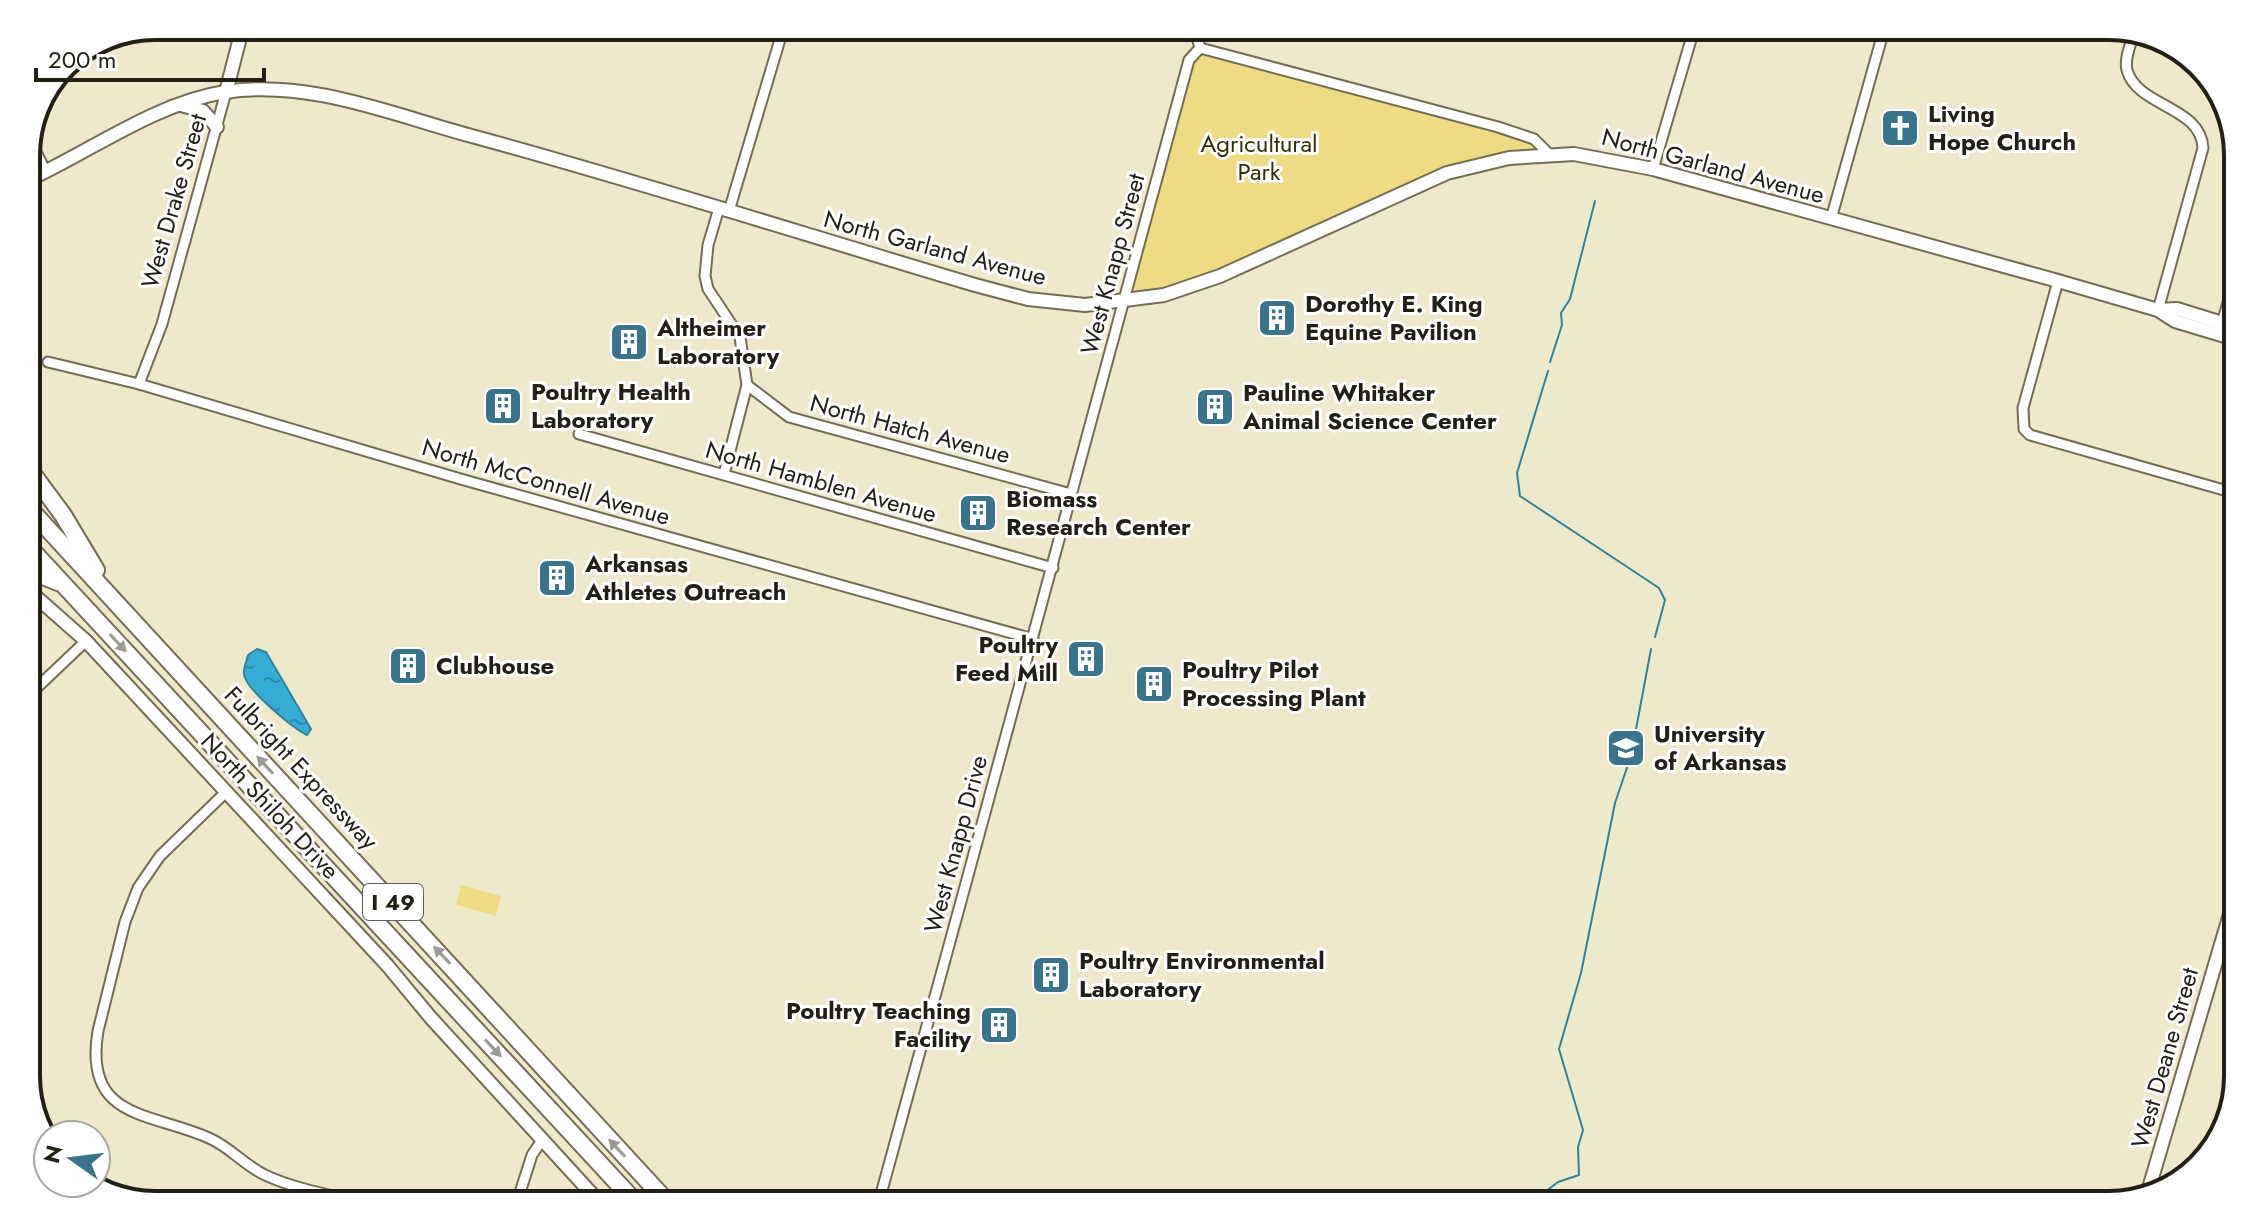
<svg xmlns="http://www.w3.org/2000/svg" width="2264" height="1231" font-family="Jost,sans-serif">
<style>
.park{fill:#efdb84}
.water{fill:url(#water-ripples);stroke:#2f839c;stroke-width:2}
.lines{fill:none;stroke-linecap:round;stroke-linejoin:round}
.stream{stroke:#2f839c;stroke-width:2}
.street-casing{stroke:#736d54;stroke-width:13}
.secondary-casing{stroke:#736d54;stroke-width:16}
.highway-casing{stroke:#736d54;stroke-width:20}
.street{stroke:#fff;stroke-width:9}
.secondary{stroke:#fff;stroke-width:12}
.highway{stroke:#fff;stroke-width:16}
.oneway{fill:#9c9b96}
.labels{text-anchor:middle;stroke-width:6;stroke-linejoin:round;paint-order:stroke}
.shield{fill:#fff;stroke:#64635b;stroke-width:2}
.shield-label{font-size:22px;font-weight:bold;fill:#222015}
.poi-label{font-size:24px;font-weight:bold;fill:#222015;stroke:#fff;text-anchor:start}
.park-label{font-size:24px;fill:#362d02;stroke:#fff}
.street-label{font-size:24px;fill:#222015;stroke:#fff}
.rim{fill:none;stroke:#222015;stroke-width:4}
</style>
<defs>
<pattern id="water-ripples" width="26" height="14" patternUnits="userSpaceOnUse" patternTransform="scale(2)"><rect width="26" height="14" fill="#35add6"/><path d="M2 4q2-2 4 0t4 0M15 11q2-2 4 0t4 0" fill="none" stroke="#2c8cac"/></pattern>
</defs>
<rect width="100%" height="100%" fill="#efe9cc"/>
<g class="park">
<polygon points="1208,52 1502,132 1539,146 1536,150 1486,158 1445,169 1222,272 1183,286 1129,296 1131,276 1135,276 1191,65 1197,56"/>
<polygon points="461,885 501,896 496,916 456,905"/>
</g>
<path class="water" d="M257,649L266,652L311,729L307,735C293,728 245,689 244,674C243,668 247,661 248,655Z"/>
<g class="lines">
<g class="stream">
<polyline points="1550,362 1562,325 1561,313 1570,299 1595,201"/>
<polyline points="1548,371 1517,473 1520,496 1659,588 1665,600 1655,637"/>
<polyline points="1525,1205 1533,1194 1541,1195 1558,1182 1579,1175 1578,1147 1583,1130 1559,1049 1581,973 1615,803 1631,756 1651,649"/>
</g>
<defs>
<g id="street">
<polyline points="1194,26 1200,48"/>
<path d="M2134,33C2131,43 2124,59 2127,70C2137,107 2201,106 2203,148L2158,310"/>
<polyline points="1200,48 1498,127 1534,139 1550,155"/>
<polyline points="30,140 46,172"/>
<polyline points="1653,169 1695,26"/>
<polyline points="719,208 708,245 705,276 708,289 740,337 747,385 724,474"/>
<polyline points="729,211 784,26"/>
<polyline points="1831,219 1885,26"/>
<polyline points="2058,281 2023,408 2024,429 2030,435 2238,494"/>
<polyline points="2222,323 2238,268"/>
<polyline points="48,362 139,384 464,480 1033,639"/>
<polyline points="139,384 162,324 226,92"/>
<polyline points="747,385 789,417 1071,494"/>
<polyline points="579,434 1053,568"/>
<polyline points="26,698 86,641"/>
<path d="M226,792L160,856L138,888L125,922L98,1031C83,1120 151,1112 209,1138C230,1147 244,1165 265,1175C297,1190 337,1196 371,1205"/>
<polyline points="516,1205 532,1155 542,1140"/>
<path d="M878,1205C984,824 1082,441 1189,60L1200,48"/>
</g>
<g id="secondary">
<polyline points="226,92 243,26"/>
<polyline points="181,105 203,111 217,127"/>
<path d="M26,181C90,152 155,103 225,92C307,79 391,114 468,135C638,181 806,235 975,285L1028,299L1085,305L1164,295L1220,276L1447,173L1509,158L1574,154L1653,169L2058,281L2158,310L2175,321L2238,340"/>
<polyline points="2158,310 2177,309 2238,328"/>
<polyline points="26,588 86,641 387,965 431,1018 602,1205"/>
<polyline points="2147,1195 2238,887"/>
</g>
<g id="highway">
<polyline points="26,465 63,515 96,570"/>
<polyline points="26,505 670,1205"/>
<polyline points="26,544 638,1205"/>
<polyline points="26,569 58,582"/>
</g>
</defs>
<use href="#street" class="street-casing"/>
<use href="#secondary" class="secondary-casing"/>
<use href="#highway" class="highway-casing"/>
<use href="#street" class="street"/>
<use href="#secondary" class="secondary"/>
<use href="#highway" class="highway"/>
</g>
<defs><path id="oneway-solid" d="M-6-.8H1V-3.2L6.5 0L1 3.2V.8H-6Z" transform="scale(2)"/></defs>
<g class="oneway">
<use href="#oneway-solid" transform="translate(118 643) rotate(47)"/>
<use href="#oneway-solid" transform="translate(265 765) rotate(-133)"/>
<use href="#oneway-solid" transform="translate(442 955) rotate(-133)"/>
<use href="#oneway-solid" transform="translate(493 1048) rotate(47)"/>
<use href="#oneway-solid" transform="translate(617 1148) rotate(-133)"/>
</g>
<defs>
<symbol id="church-square" viewBox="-11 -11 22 22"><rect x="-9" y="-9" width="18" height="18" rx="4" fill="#38758c" stroke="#fff"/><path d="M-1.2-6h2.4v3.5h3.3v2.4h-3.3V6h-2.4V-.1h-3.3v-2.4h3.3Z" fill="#fff"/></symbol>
<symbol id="building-square" viewBox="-11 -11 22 22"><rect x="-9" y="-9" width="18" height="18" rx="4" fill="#38758c" stroke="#fff"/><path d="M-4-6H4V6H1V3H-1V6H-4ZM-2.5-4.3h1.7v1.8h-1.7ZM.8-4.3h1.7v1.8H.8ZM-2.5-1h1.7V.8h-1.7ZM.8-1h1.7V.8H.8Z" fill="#fff"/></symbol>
<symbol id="university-square" viewBox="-11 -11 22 22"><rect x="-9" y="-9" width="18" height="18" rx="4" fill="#38758c" stroke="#fff"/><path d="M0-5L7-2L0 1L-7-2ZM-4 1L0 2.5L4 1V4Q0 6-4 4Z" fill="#fff"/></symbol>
</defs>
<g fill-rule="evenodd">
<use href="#church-square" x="1878" y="106" width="44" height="44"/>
<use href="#building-square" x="1255" y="296" width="44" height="44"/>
<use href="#building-square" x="607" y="320" width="44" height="44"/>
<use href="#building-square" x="481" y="384" width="44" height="44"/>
<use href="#building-square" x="1193" y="385" width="44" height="44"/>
<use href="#building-square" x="956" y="491" width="44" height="44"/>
<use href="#building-square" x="535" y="556" width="44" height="44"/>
<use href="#building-square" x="1064" y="637" width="44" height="44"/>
<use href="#building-square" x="386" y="644" width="44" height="44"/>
<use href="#building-square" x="1132" y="662" width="44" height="44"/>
<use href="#university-square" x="1604" y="726" width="44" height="44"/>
<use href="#building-square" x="1029" y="953" width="44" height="44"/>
<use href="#building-square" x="977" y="1003" width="44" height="44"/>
</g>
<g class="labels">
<rect class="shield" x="363" y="884" width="60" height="36" rx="6"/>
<g class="shield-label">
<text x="393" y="910">I 49</text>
</g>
<g class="poi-label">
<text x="1928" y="122">Living<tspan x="1928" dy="28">Hope Church</tspan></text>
<text x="1305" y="312">Dorothy E. King<tspan x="1305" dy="28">Equine Pavilion</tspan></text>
<text x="657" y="336">Altheimer<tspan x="657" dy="28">Laboratory</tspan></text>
<text x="531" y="400">Poultry Health<tspan x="531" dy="28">Laboratory</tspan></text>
<text x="1243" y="401">Pauline Whitaker<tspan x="1243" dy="28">Animal Science Center</tspan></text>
<text x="1006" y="507">Biomass<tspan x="1006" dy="28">Research Center</tspan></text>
<text x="585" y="572">Arkansas<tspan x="585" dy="28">Athletes Outreach</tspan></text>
<text x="1058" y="653" text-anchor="end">Poultry<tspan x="1058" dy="28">Feed Mill</tspan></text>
<text x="436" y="674">Clubhouse</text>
<text x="1182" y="678">Poultry Pilot<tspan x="1182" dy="28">Processing Plant</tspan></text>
<text x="1654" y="742">University<tspan x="1654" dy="28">of Arkansas</tspan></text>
<text x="1079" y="969">Poultry Environmental<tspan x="1079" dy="28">Laboratory</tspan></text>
<text x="971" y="1019" text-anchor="end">Poultry Teaching<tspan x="971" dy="28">Facility</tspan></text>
</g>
<g class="park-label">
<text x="1259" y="152">Agricultural<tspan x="1259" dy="28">Park</tspan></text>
</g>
<g class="street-label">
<text transform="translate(1713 166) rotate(15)" y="8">North Garland Avenue</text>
<text transform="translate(174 201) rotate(-74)" y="8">West Drake Street</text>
<text transform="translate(935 248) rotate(15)" y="8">North Garland Avenue</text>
<text transform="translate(1113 264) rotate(-75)" y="8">West Knapp Street</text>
<text transform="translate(910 429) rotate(15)" y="8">North Hatch Avenue</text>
<text transform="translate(546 482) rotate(16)" y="8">North McConnell Avenue</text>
<text transform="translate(821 482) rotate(16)" y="8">North Hamblen Avenue</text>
<text transform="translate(301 768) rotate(47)" y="8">Fulbright Expressway</text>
<text transform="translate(270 806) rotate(47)" y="8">North Shiloh Drive</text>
<text transform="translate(956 844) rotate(-75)" y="8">West Knapp Drive</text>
<text transform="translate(2165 1058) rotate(-74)" y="8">West Deane Street</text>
</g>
</g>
<path d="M0 0H2264V1231H0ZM155 40H2109A115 115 0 0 1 2224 155V1076A115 115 0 0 1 2109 1191H155A115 115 0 0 1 40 1076V155A115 115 0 0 1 155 40Z" fill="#fff" fill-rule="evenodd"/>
<path class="rim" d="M155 40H2109A115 115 0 0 1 2224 155V1076A115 115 0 0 1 2109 1191H155A115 115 0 0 1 40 1076V155A115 115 0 0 1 155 40Z"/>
<g transform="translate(72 1159) rotate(284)"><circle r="38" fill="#ffffff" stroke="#a7a6a1" stroke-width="2"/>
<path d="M0-6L14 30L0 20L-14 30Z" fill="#38758c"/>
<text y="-12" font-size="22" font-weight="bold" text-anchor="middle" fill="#222015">N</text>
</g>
<path d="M36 68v12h228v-12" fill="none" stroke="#222015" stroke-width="4"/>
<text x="48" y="68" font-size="24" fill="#222015" stroke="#ffffff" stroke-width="6" paint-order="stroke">200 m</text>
</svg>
